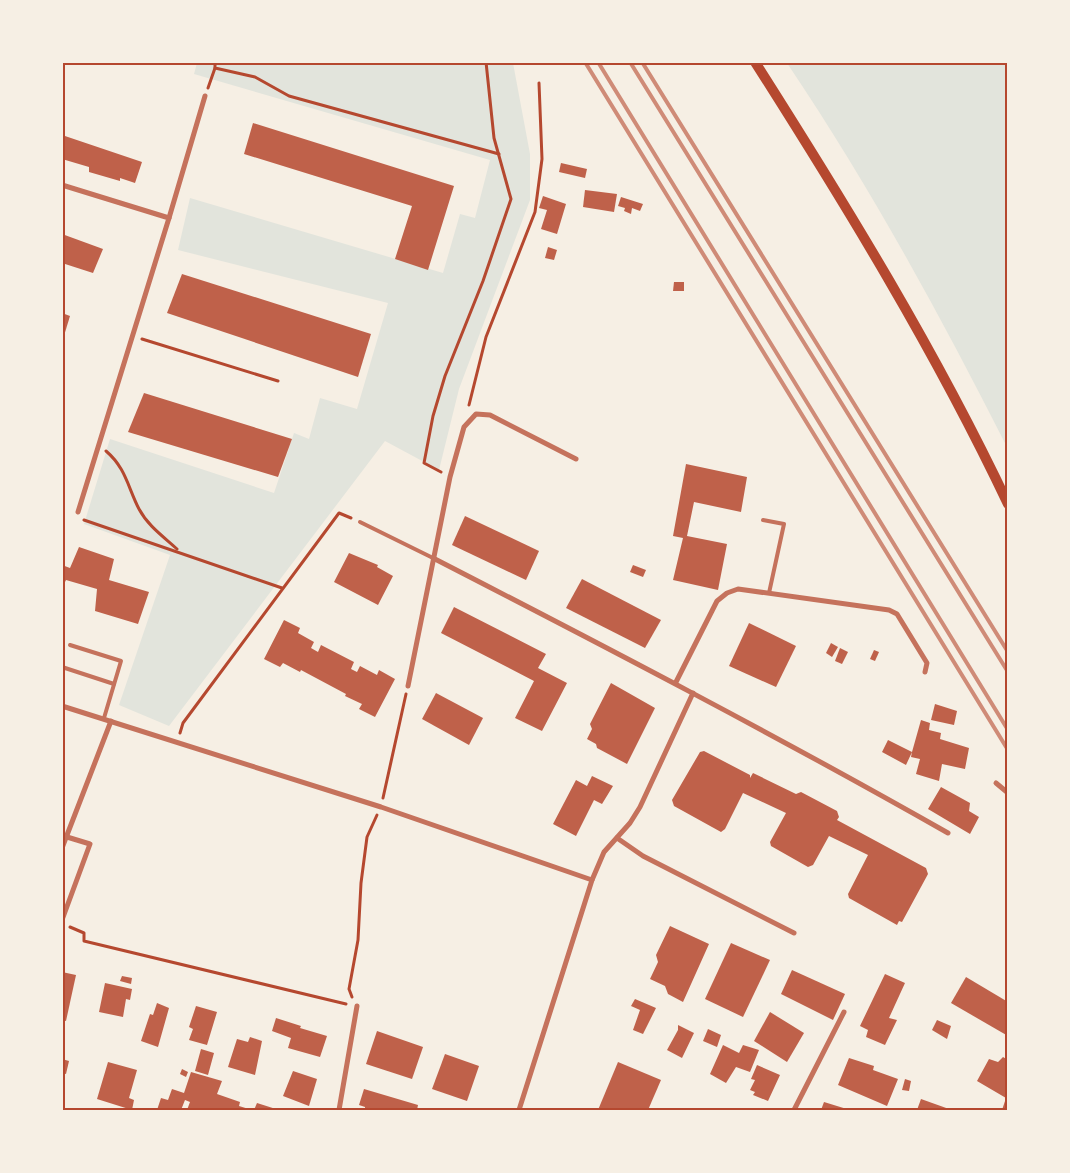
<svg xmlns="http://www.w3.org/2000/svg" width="1070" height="1173" font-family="Inter,sans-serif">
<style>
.green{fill:#e2e4dc}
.building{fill:#bf614a}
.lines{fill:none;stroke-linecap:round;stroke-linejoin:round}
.path{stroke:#b5482f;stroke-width:3}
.service{stroke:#c5725c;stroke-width:4}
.minor{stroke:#c5725c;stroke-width:5}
.secondary{stroke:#b5482f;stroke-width:10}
.rail{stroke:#cf8b77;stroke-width:4}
.neatline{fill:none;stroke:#b5482f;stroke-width:2}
</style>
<rect width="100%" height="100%" fill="#f6efe4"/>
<g class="green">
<polygon points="197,63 513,63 530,154 530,200 459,389 439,470 385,441 169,726 119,705 170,555 84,524 110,439 274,493 294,433 309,439 320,398 357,409 388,303 178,250 190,198 443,273 460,214 475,218 490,160 194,74"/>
<path d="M787,63H1007V447C940,315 870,186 787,63Z"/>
</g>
<g class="building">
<polygon points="253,123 454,186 428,270 395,259 412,206 244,154"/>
<polygon points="62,135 142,162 135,183 120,178 120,181 89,172 89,167 62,159"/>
<polygon points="561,163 587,169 585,178 559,172"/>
<polygon points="585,190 617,194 614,212 583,207"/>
<polygon points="543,196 566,204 557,234 541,229 547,210 539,208"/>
<polygon points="621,197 643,204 640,211 632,208 631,214 624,211 625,208 618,206"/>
<polygon points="62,234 103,249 93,273 62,263"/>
<polygon points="548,247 557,250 554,260 545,258"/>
<polygon points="182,274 371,334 358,377 167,313"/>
<polygon points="674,282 684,282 684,291 673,291"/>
<polygon points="62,313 70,316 63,339 62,338"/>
<polygon points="144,393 292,439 278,477 128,432"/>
<polygon points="686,464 747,477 741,512 694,502 687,536 727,544 718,590 673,580 683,538 673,536"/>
<polygon points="465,516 539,551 526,580 452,545"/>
<polygon points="79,547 114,559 109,580 149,592 138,624 95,611 97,589 66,580 62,588 62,565 70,568"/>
<polygon points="349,553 378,565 377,567 393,576 378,605 334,582"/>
<polygon points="633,565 646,570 643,577 630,572"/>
<polygon points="582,579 661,620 645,648 566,608"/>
<polygon points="454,607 546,654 538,668 567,683 542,731 515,718 534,681 441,633"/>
<polygon points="284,620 300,628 298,633 314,642 311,648 318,652 321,645 354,662 351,669 357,672 360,666 377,675 379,670 395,679 375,717 359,709 362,704 345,696 346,694 301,670 300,672 283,663 280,667 264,659"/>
<polygon points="749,623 796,646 776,687 729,666"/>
<polygon points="831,643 838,647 832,657 826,653"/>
<polygon points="840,648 848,652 842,664 835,661"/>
<polygon points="874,650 879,652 875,661 870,659"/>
<polygon points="611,683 655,708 627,764 597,748 596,744 587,739 592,729 590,724"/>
<polygon points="436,693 483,718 469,745 422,719"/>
<polygon points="935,704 957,711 954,725 931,720"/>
<polygon points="921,720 930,723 929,730 941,733 940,739 969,748 965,769 942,764 939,781 916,774 920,759 911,757 912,752 906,765 882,752 888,740 912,752"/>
<polygon points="704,751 750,775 750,778 753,773 796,794 801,792 837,811 839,817 837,820 926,868 928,874 902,922 899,921 897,925 849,898 848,894 868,855 829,836 813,865 808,867 771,846 770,842 786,813 743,793 725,829 721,832 674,806 672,800 700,752"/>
<polygon points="592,776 613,786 602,804 594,800 576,836 553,824 576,780 587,786"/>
<polygon points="941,787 970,803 969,811 979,817 970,834 928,809"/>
<polygon points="670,926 709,944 683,1002 668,994 665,986 650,979 658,962 656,955"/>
<polygon points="731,943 770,960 743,1017 705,999"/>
<polygon points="792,970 845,994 833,1020 781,994"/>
<polygon points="62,972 76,975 66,1021 62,1020"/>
<polygon points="885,974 905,983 889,1018 897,1020 885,1045 866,1037 868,1030 860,1026"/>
<polygon points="122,976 132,978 131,984 120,981"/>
<polygon points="966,977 1008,1002 1008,1036 951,1003"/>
<polygon points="105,983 132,989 130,1000 126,999 123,1017 99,1012"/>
<polygon points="635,999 656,1008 643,1034 633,1030 640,1010 631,1006"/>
<polygon points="157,1003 169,1008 158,1047 141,1041 150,1014 153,1015"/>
<polygon points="196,1006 217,1012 207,1045 189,1040 193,1029 189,1027"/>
<polygon points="770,1012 804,1033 787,1062 754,1041"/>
<polygon points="276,1018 301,1026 300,1028 327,1036 320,1057 288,1048 291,1038 272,1031"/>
<polygon points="937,1020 951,1026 947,1039 932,1030"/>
<polygon points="678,1025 694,1033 682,1058 667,1050 678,1030"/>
<polygon points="708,1029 721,1035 717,1047 703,1041"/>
<polygon points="377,1031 423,1047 412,1079 366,1064"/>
<polygon points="250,1037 262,1041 255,1075 228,1067 237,1039 248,1042"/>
<polygon points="723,1045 739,1053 743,1045 759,1050 750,1072 736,1067 726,1083 710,1074"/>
<polygon points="201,1049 214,1053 208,1075 195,1071"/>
<polygon points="445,1054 479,1066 467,1101 432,1089"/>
<polygon points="1003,1057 1008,1060 1008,1110 1002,1110 1006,1098 977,1081 989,1059 998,1062"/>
<polygon points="849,1058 874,1066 873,1070 898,1079 887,1106 838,1085"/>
<polygon points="62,1059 69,1061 66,1074 62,1073"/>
<polygon points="108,1062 137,1070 129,1098 134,1100 132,1110 97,1099"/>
<polygon points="618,1062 661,1080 648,1110 598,1110"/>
<polygon points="757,1065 780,1075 768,1101 753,1095 755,1092 750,1090 755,1080 751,1079"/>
<polygon points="182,1069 188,1072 186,1077 180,1074"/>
<polygon points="293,1071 317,1079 309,1106 283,1096"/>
<polygon points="191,1072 222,1081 217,1094 240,1102 239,1106 252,1110 187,1110 190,1102 185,1100 181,1110 157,1110 161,1098 168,1100 172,1089 184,1093"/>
<polygon points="905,1079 911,1081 909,1091 902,1090"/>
<polygon points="364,1089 418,1105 417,1110 365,1110 365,1107 359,1105"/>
<polygon points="921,1099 949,1109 949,1110 917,1110"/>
<polygon points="824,1102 850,1110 821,1110"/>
<polygon points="257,1103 279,1110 254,1110"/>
</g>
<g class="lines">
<g class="path">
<polyline points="215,62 215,68 255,77 289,96 499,154"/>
<polyline points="208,88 215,68"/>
<polyline points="142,339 278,381"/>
<polyline points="469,405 486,337 535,212 542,159 539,83"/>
<path d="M106,451C126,468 128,488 139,509C148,526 164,537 177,549"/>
<polyline points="441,472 424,463 433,416 445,376 483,281 511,199 494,138 486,62"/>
<polyline points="84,520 282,588"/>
<polyline points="180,733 183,723 339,513 351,518"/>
<polyline points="383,798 406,694"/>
<polyline points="70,927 84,933 84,941 346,1004"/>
<polyline points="352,997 349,989 358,940 361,883 367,837 377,815"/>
</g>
<g class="service">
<polyline points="763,520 784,524 769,593"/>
<polyline points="360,522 433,558"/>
<polyline points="70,645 121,661 104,718"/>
<polyline points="62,667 114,684"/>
</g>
<g class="minor">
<polyline points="62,185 169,218 78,512"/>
<polyline points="169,218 205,96"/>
<path d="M433,558C606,647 779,737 948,833"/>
<polyline points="676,682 717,601 727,593 738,589 889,610 897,614 927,663 925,672"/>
<polyline points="408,686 450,477 464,427 476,414 490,415 576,459"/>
<polyline points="62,706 381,807 592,880"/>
<polyline points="996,783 1008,793"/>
<polyline points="617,838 643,856 794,933"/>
<polyline points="62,848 111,721"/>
<polyline points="62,920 90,844 67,837"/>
<polyline points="339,1110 357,1006"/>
<polyline points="519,1110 592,880 604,852 630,823 640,807 693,693"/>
<polyline points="794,1110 844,1012"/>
</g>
<path class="secondary" d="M755,62C846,205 935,350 1008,504"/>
<g class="rail">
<polyline points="585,62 1008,750"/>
<polyline points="598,62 1008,730"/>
<polyline points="630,62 1008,672"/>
<polyline points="642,62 1008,652"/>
</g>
</g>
<rect width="1070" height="1173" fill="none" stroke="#f6efe4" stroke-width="128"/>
<rect x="64" y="64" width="942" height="1045" class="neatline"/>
</svg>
